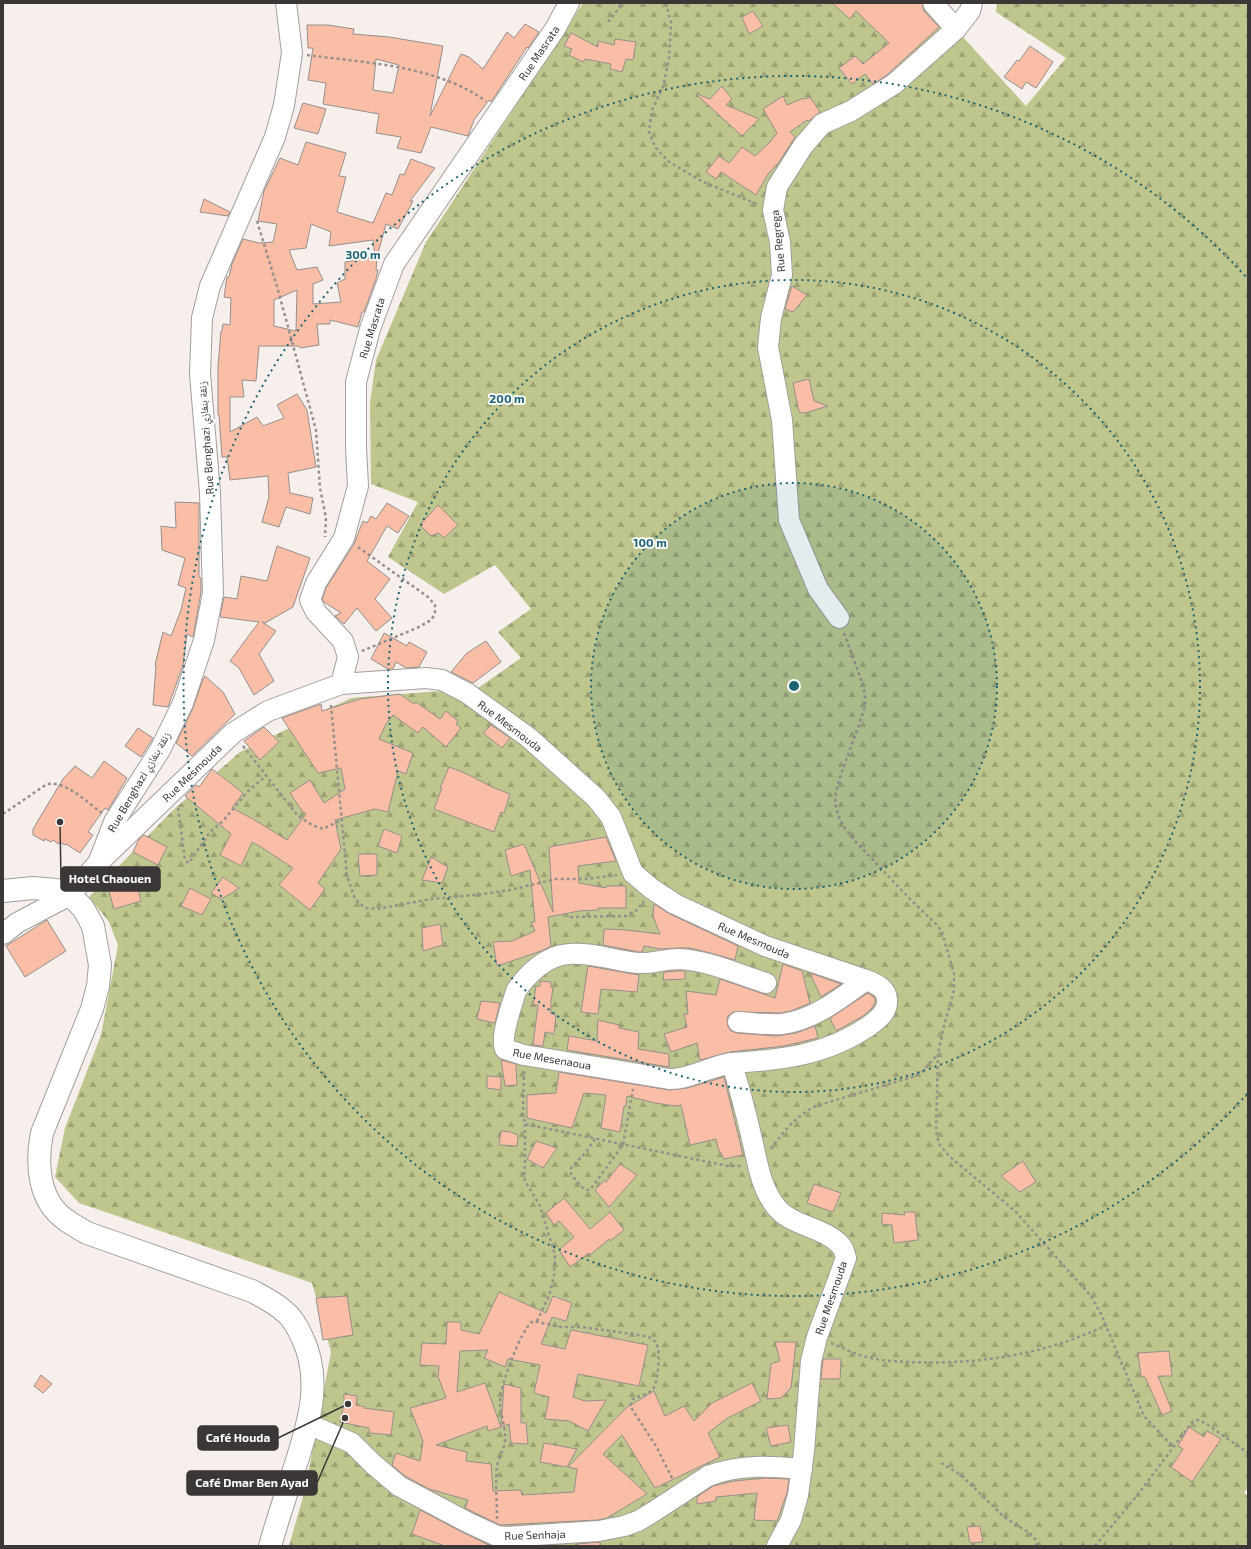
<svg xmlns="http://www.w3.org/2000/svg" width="1251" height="1549" font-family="'Exo 2','Noto Naskh Arabic',sans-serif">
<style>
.forest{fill:url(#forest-firs)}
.building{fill:#fabea6;stroke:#958f8c;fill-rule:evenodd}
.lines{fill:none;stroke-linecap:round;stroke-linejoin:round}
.minor-casing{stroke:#a49e9b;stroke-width:22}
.major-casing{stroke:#a49e9b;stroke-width:24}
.path{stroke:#95908e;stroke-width:2.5;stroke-dasharray:3 3;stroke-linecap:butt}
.minor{stroke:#fff;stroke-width:20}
.major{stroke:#fff;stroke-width:22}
.ring{fill:none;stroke:#1d6473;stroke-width:2;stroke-dasharray:2 4}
.labels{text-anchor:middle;stroke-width:3.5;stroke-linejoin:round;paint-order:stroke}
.street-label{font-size:11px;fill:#3a3736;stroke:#fff}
.centre{fill:#1d6473;stroke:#fff;stroke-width:2}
.ring-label{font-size:12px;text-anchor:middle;font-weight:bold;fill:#1d6473;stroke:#fff;stroke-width:3.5;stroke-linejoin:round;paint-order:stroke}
.leader{fill:none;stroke:#3a3736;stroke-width:1.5}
.callout-dot{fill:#3a3736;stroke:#fff;stroke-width:1.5}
.callout{fill:#3a3736;stroke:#3a3736;stroke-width:1.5}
.callout-label{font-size:12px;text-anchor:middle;font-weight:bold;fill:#fff}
</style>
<defs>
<pattern id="forest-firs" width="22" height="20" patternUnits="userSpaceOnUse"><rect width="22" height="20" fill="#bfc68d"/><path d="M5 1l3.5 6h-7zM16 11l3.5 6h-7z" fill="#9ca274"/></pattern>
</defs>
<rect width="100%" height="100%" fill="#f6efec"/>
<polygon class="forest" points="583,3 927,3 961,35 1026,106 1066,58 996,12 997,3 1248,3 1248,1487 1244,1493 1248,1496 1248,1546 289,1546 305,1490 331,1352 312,1283 79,1203 55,1177 65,1128 101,1035 118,945 109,922 89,897 172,811 240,752 351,698 478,688 521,658 498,632 531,609 495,565 444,594 388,557 418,502 371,484 370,403 376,360 426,242"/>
<g class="building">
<polygon points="832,3 922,3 924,11 939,27 887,75 873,84 865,74 852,84 839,68 855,56 863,64 889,43 856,11 850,19"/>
<polygon points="753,11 763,26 749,34 742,17"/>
<path d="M525,24L539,32L528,48L527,47L491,102L489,100L474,120L468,136L431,127L421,153L397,148L401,137L376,133L379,114L323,104L326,83L308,80L313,48H308L307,25H328L354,29L353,34L389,37L443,46L430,116L461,54L469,57L483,69L507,32L514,38ZM376,59L399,65L393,93L373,90Z"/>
<polygon points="571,33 598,47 598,41 614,45 615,39 636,42 633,60 626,59 622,72 610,69 611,64 585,59 583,62 569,55 572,49 564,46"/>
<polygon points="1030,46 1053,62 1036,88 1026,82 1022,89 1004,77 1017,60 1019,61"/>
<polygon points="722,86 732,99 726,105 759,119 742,136 697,95 697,94 710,99"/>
<polygon points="783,96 787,105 804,98 805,99 810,97 820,112 809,121 807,120 790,132 795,137 779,162 768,174 756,195 721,172 716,179 706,172 719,156 729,163 742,147 755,156 769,143 777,133 763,109"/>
<polygon points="303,103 326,109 318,134 294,128"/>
<path d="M306,142L346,153L339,176L346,177L337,212L373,223L386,193L392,195L400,174L404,175L411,159L435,168L410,201H413L398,229L386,224L377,257L376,270H378L376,279L364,312H362L358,327L330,320V324H317L319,345L300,348L299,346H259L256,381L242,380L244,397H230V432L257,417L263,426L284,418L277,405L297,394L307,410L316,467L288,473L290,493L313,498L310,514L286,507L279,527L262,522L269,497L268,476L230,480L227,457H222L219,415H218V366L221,331H222L223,324L230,325L231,298L224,297L227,277H229L232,264L243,239L259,243L273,242L277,224L258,221L264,191L280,158L298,165ZM311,224L331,232L329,246L373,240L375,257L345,262V279L337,283L341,302L313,304V284L323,280L317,267L297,270L289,250L306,248ZM297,290L296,331L274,326V300Z"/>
<polygon points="204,199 230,212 228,216 200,212"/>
<polygon points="792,286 807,295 793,312 785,309"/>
<polygon points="809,379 814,401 828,406 805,413 799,412 793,383"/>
<polygon points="175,502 199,503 199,577 201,578 201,592 193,637 187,634 183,665 168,707 153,705 156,665 155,665 163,632 171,636 181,610 186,588 178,585 185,558 162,550 161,526 176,528"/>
<polygon points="387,503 409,516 398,533 387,526 367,561 390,579 375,599 392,618 376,631 357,608 344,624 335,616 341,613 324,602 322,599 326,588 354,544 363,521 367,523 371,516 376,519"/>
<polygon points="438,505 458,525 444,538 438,533 431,536 420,525"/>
<polygon points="277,546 310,558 293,607 265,623 262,622 276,631 259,654 274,681 254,695 239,668 230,661 259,622 220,617 224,597 237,599 241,576 267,581"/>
<polygon points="384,633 407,646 409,642 427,652 419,667 406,668 396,662 393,669 388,669 371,659"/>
<polygon points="486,641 501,662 473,683 451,672 467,653"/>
<polygon points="205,676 223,692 235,714 192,756 176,743 193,708 203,679"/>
<polygon points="400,694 414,704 416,702 440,719 446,711 458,721 456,724 461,728 446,747 423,727 418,733 393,715 386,724 379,739 413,753 406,774 398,771 388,812 375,809 335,820 341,849 318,883 325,889 310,910 279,885 293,868 261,847 252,842 241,866 220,855 231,834 185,796 196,785 199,787 212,769 243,793 232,808 253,819 287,840 306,814 302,811 290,793 310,780 324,803 345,789 341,768 318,773 282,718 321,704 322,711 360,699"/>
<polygon points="491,725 510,738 502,748 483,733"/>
<polygon points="264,727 279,742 260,760 244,741"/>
<polygon points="138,728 153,738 141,757 125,746"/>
<polygon points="104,761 127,778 108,810 105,808 88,832 93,835 80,853 66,844 65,845 59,842 58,844 53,840 51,842 45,839 44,841 33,835 33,829 63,779 75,766 92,778"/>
<polygon points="449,767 467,774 492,787 510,794 504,813 501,812 494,832 434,809 442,788 440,788"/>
<polygon points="384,829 402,836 397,853 378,846"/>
<polygon points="144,835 167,847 158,865 133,852 139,839"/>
<polygon points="606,837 616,861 578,866 579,883 606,888 606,886 626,886 626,908 598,908 598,910 579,911 548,917 551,946 541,951 497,966 493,942 512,941 535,931 531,922 535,922 530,870 511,876 505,850 524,844 553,912 549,847"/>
<polygon points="358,854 377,854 377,875 360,876"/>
<polygon points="431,857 448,867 442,883 422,880"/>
<polygon points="120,869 123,884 136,880 141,901 114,909 104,874"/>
<polygon points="223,877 239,888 232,893 221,899 211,893"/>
<polygon points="190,888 211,899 202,915 181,906"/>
<polygon points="654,904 670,914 738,946 735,960 714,954 690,948 678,948 661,949 644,946 642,952 639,952 603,945 604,929 626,930 660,934 653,916"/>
<polygon points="47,920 66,951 25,977 6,946"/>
<polygon points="440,924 443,945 423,951 422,928"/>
<polygon points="783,964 802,971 810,1003 791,1011 781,1013 733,1012 728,1016 727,1021 728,1027 731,1031 737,1033 776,1036 796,1033 815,1026 818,1038 784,1046 730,1052 700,1060 697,1043 671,1052 664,1034 687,1027 684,1014 688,1014 686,991 716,995 720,979 775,998"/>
<polygon points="588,966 639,975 637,992 601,989 598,1014 581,1012"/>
<polygon points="678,971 685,971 685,979 663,980 664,972"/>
<polygon points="810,973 841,984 821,997"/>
<polygon points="540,981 551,982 551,987 553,988 551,1001 551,1013 550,1013 556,1015 554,1034 545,1032 543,1046 533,1045 538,1005 533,1005 536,986 540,986"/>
<polygon points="868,993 875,998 875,1003 872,1008 863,1016 836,1031 830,1018"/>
<polygon points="481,1001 500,1003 495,1023 477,1019"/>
<polygon points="598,1020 619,1025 619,1028 639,1032 638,1049 669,1054 669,1067 567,1050 569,1036 597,1041"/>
<polygon points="501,1060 516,1064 517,1085 505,1086"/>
<polygon points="559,1072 669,1090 687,1088 724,1077 743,1155 724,1159 718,1148 716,1139 690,1145 681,1105 675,1106 655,1103 627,1096 626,1106 624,1106 620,1132 601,1128 606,1095 584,1093 572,1128 527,1118 527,1095 556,1093"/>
<polygon points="487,1076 501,1077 501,1090 487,1088"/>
<polygon points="501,1131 510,1132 518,1135 517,1146 499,1145"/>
<polygon points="536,1141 557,1148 543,1168 527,1159"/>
<polygon points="1023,1161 1036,1182 1020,1192 1001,1176"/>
<polygon points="620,1164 637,1175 609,1207 595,1190 605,1180 606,1182"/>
<polygon points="814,1184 841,1193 833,1212 807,1203"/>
<polygon points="564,1198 590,1229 610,1212 624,1230 610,1241 609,1239 590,1255 589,1253 570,1267 559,1250 574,1237 559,1221 554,1225 546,1213"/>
<polygon points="904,1212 915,1212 918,1240 894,1243 892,1225 882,1224 882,1213 905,1215"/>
<polygon points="499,1292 546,1313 553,1296 572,1303 566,1321 552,1317 541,1344 565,1349 571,1330 648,1345 639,1386 578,1374 573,1397 585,1401 606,1400 588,1431 569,1421 545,1419 549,1397 534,1393 540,1365 508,1359 505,1367 484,1358 488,1350 460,1351 457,1392 485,1383 501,1427 488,1431 487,1426 436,1445 467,1452 466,1461 491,1464 493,1491 521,1490 522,1495 574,1492 577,1469 568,1467 626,1408 654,1391 665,1416 684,1406 694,1421 712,1403 752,1383 761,1401 726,1419 708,1433 720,1457 655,1488 622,1435 603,1454 647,1494 607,1518 598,1520 500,1525 465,1508 468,1500 429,1489 405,1476 392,1465 396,1453 420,1461 423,1441 410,1408 446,1398 438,1376 439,1366 420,1365 422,1343 446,1344 447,1322 461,1322 461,1330 479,1334"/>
<polygon points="347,1296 353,1335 323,1340 316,1298"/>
<polygon points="775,1342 796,1342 791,1388 781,1398 767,1399 771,1364 780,1361"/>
<polygon points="1169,1351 1172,1376 1158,1376 1172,1411 1162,1415 1145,1377 1141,1377 1138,1353"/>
<polygon points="823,1359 841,1359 840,1379 821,1379"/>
<polygon points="41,1375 52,1384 43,1393 34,1386"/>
<polygon points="504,1384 521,1388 521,1423 526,1423 528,1444 511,1443 509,1424 501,1427"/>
<polygon points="344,1394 357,1396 356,1405 365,1407 364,1408 394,1412 391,1435 370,1433 369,1428 340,1422 344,1403"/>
<polygon points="788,1425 791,1442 771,1446 766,1428"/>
<polygon points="1189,1427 1204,1437 1207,1431 1221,1439 1192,1482 1171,1467 1183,1449 1178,1446"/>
<polygon points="544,1443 577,1449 567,1467 540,1462"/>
<polygon points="766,1478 789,1479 787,1493 777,1521 754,1520 757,1493 716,1497 716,1501 697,1504 697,1497 713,1486 734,1481"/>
<polygon points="420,1510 462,1532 491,1546 445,1546 412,1534"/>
<polygon points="980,1526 983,1542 970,1543 967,1527"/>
<polygon points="600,1542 600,1546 578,1546 577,1544"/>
</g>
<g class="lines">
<defs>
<g id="minor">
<polyline points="933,3 956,29"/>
<polyline points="839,618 818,589 789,520 782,420 768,347 771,318 782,275 780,242 773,210 777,187 803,146 822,124 851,111 894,84 956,29 970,11 972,3"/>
<polyline points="341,684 348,657 343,641 316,612 310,600 316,583 344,538 358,486 356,447 356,382 370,329 394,264 555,29 569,3"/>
<polyline points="100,858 114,822 160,750 183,703 204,640 213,593 210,493 200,374 202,318 210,286 275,137 284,105 292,53 286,3"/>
<path d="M3,934L17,923L70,895L97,864L233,733L268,711L341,684L426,678L442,680L467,693L528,737L596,798L611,817L633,873L652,889L675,904L765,946L866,980C877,984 888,989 887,1002C887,1013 877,1020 869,1026C827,1055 782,1060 732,1063C738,1085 745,1108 750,1131C757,1157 759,1187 777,1208C793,1227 828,1228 842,1247C844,1249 845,1255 846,1258L817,1337L811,1361L804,1451L798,1495L791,1520L777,1546"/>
<path d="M738,1022C752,1023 767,1025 782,1024C814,1020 841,998 866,980"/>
<path d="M732,1063C711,1066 688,1080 669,1079L524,1055L505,1049C500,1035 512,1006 516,991C527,974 547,955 569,954C592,952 616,961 638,963C651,964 665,959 678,959C708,960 737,974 766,983"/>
<path d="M308,1424L352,1443L373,1464L399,1486L467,1522L497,1536L505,1537L599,1531L624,1526L638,1521L653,1512L708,1476C741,1464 768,1466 802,1469"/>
</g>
<path id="major" d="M3,891L33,888L56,890L70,895L83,908L93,926L100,965L98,986L92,1009L42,1133C36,1163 38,1201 66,1220C73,1225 80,1229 87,1233L252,1291C263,1297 276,1303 285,1312C293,1318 298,1328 302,1337C324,1382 307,1429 293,1473C285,1497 277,1522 270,1546"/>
</defs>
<use href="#minor" class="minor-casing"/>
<use href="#major" class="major-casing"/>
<g class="path">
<polyline points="666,3 671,23 669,59 663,87 652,110 649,132 655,147 668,161 701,181 757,204"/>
<polyline points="608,22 623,3"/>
<path d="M307,55C366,63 435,65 486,101"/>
<polyline points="257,221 278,290 316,430 320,488 326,518 325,537"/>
<polyline points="358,547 428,597 435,605 435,614 431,620 419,627 362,651"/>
<polyline points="844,633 863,685 865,696 865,706 861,719 839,780 836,792 835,802 838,815 844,827 855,841 911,900 938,926 942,932 954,974 954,990 944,1026 938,1053 936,1130 939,1144 950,1157 1015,1211 1091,1296 1101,1314 1144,1416 1173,1447"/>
<polyline points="331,705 347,876 355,899 365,908 376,909 432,899 483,894 510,890 556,879 586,879 617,875"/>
<polyline points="243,746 298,816 312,825 323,829 341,820"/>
<polyline points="178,808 185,860 189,863 210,832 223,821 248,791 266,776"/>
<path d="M3,814L47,784C67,781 86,802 102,813"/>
<polyline points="570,917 626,916 637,910 644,901"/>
<polyline points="524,1071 523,1115 525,1124 728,1166 741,1166"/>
<polyline points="525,1124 525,1165 524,1174 525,1181 540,1206 555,1255 554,1276 549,1296 537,1321"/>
<path d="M595,1139L586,1152L571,1168V1174C576,1180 582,1191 590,1190L623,1145L633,1089"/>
<path d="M771,1149C783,1132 797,1115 816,1106L912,1077L922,1072L938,1054"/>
<path d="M831,1343C844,1349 857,1355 871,1358C883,1361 895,1361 907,1362C956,1364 1005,1360 1052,1346C1070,1341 1088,1333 1106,1326"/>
<polyline points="941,1463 961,1475 1004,1517 1031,1534 1035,1539 1037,1546"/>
<path d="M497,1519C497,1502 495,1484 497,1467C498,1458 504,1450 505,1441C506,1428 501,1417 500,1405C499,1387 520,1331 533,1321L561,1327H582L646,1336C650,1338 654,1339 656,1343C661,1350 658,1383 653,1389C648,1395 639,1396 633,1399L630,1406L656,1446L673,1480"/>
<polyline points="1095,1546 1136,1497 1193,1421 1198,1420 1205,1423 1248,1453"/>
</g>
<use href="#minor" class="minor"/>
<use href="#major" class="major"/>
</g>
<circle cx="794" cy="686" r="203" fill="#1d6473" fill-opacity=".12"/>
<g class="ring">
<circle cx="794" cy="686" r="203"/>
<circle cx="794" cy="686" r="406"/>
<path d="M1247 1094A610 610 0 1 1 1247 278"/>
</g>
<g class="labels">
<g class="street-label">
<text transform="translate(539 53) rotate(-56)" y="4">Rue Masrata</text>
<text transform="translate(778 241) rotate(-96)" y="4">Rue Regrega</text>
<text transform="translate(372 328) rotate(-73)" y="4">Rue Masrata</text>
<text transform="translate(206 438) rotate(-94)" y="4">Rue Benghazi زنقة بنغازي</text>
<text transform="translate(510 726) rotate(37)" y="4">Rue Mesmouda</text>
<text transform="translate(192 773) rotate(-44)" y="4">Rue Mesmouda</text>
<text transform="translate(139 782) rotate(-60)" y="4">Rue Benghazi زنقة بنغازي</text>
<text transform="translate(754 940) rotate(23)" y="4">Rue Mesmouda</text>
<text transform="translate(552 1059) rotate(10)" y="4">Rue Mesenaoua</text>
<text transform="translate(831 1298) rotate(-71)" y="4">Rue Mesmouda</text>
<text transform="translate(535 1535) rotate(-2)" y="4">Rue Senhaja</text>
</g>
</g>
<circle cx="794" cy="686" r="6" class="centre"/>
<g class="ring-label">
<text x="363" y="259">300 m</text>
<text x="507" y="403">200 m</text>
<text x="650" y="547">100 m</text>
</g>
<path class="leader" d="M60 822L61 879M348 1404L278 1438M345 1418L317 1483"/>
<g class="callout-dot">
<circle cx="60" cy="822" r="4"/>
<circle cx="348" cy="1404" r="4"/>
<circle cx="345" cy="1418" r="4"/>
</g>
<g class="callout">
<rect x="61" y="867" width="99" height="24" rx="4"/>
<rect x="198" y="1426" width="80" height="24" rx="4"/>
<rect x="187" y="1471" width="130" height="24" rx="4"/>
</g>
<g class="callout-label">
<text x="110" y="883">Hotel Chaouen</text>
<text x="238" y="1442">Café Houda</text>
<text x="252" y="1487">Café Dmar Ben Ayad</text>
</g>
<rect width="1251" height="1549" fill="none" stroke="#3a3736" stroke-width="8"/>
</svg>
